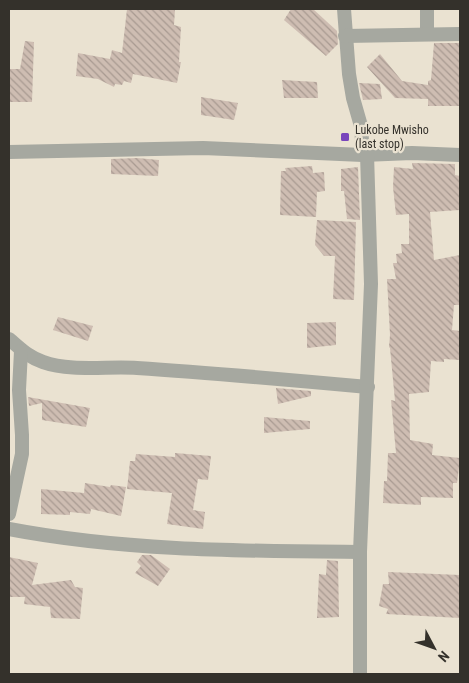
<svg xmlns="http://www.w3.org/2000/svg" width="469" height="683" font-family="'Roboto Condensed',sans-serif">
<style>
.building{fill:url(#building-back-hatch)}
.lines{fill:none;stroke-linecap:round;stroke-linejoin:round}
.minor{stroke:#a6a8a0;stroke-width:14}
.poi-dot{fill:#7945bc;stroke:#eae2d1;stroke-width:2}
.labels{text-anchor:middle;stroke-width:4.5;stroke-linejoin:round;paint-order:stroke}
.poi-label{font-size:12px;fill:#34312b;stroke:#eae2d1;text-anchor:start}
</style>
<defs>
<pattern id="building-back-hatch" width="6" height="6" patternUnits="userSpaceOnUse" patternTransform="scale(1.25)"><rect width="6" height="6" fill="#cebdb2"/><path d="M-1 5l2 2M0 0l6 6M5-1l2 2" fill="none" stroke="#a89a91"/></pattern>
</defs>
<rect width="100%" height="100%" fill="#eae2d1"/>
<g class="building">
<polygon points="127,9 175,10 174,25 181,27 179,62 181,62 177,83 133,74 131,83 124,81 122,85 115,84 114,87 98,79 76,76 78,53 110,59 112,50 122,53"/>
<polygon points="291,9 313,9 337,31 338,44 326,56 284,20"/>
<polygon points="25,41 34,42 32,102 9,102 9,69 20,69"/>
<polygon points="434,43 460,43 460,106 428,106 428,99 395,98 367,67 380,54 402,81 428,85 428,81 431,80"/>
<polygon points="282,80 317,82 318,98 284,98"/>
<polygon points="359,83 380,84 382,99 363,100"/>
<polygon points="201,97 238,103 234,120 201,115"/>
<polygon points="137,158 159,160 158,176 111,174 111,159"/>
<polygon points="412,163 455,164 455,175 460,176 460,210 430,212 434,260 460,255 460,305 454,305 452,330 460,331 460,360 444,359 444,362 431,361 429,392 409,394 410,440 433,444 432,455 460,458 460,460 457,483 453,483 453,498 421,497 421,505 383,503 384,481 387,481 388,453 396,453 391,400 395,401 390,348 389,347 390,335 387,279 396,279 393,263 397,263 396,254 402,253 401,244 409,244 409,214 396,215 393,187 394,167 413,169"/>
<polygon points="312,166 313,173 324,172 325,191 317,192 316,217 280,215 281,171 286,171 285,168"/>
<polygon points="358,167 360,220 347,219 344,191 341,191 341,169"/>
<polygon points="317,220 356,222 354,300 333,299 335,256 324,256 315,245"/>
<polygon points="58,317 93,326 88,341 53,330"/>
<polygon points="336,322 336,345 307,348 307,323"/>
<polygon points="276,388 311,391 311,396 278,404"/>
<polygon points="28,397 90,408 86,427 42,420 42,403 29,406"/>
<polygon points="264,417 310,421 310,429 264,433"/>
<polygon points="175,453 211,456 208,480 198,479 193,510 205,512 203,529 167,524 172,493 127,489 130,461 135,461 136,454 175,457"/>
<polygon points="85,483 110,487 111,485 126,487 121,516 91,509 90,514 70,512 70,515 41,514 41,489 84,493"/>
<polygon points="142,555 151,555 170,569 158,586 135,573 141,566 137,562"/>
<polygon points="9,557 38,563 32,585 71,580 75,587 83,588 80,619 51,618 50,607 24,604 25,597 9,597"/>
<polygon points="327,560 338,561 339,617 317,618 319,574 326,575"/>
<polygon points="388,572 460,575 460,618 386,614 388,609 379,606 383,584 389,584"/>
</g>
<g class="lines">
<g class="minor">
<polyline points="344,9 349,74 353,98 361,126 363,155"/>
<polyline points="427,34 427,9"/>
<polyline points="345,36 460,34"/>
<polyline points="9,152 203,148 363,155 412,153 460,155"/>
<path d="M9,339C20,348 28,357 43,362C71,372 107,366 137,368C214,373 291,380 368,387"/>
<polyline points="9,514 22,454 22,435 19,390 21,351"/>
<path d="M9,529C124,551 243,551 360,552"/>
<polyline points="360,674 360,552 371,284 367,154"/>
</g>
</g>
<rect class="poi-dot" x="340" y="132" width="10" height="10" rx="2.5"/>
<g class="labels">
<g class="poi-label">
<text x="355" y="134">Lukobe Mwisho<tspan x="355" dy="14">(last stop)</tspan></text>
</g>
</g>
<rect width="469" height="683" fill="none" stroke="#34312b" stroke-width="20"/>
<g transform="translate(434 648) rotate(131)" stroke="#eae2d1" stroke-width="4" paint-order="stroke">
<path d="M0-4L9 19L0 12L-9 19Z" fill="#34312b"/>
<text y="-8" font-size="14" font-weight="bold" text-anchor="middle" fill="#34312b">N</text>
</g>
</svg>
